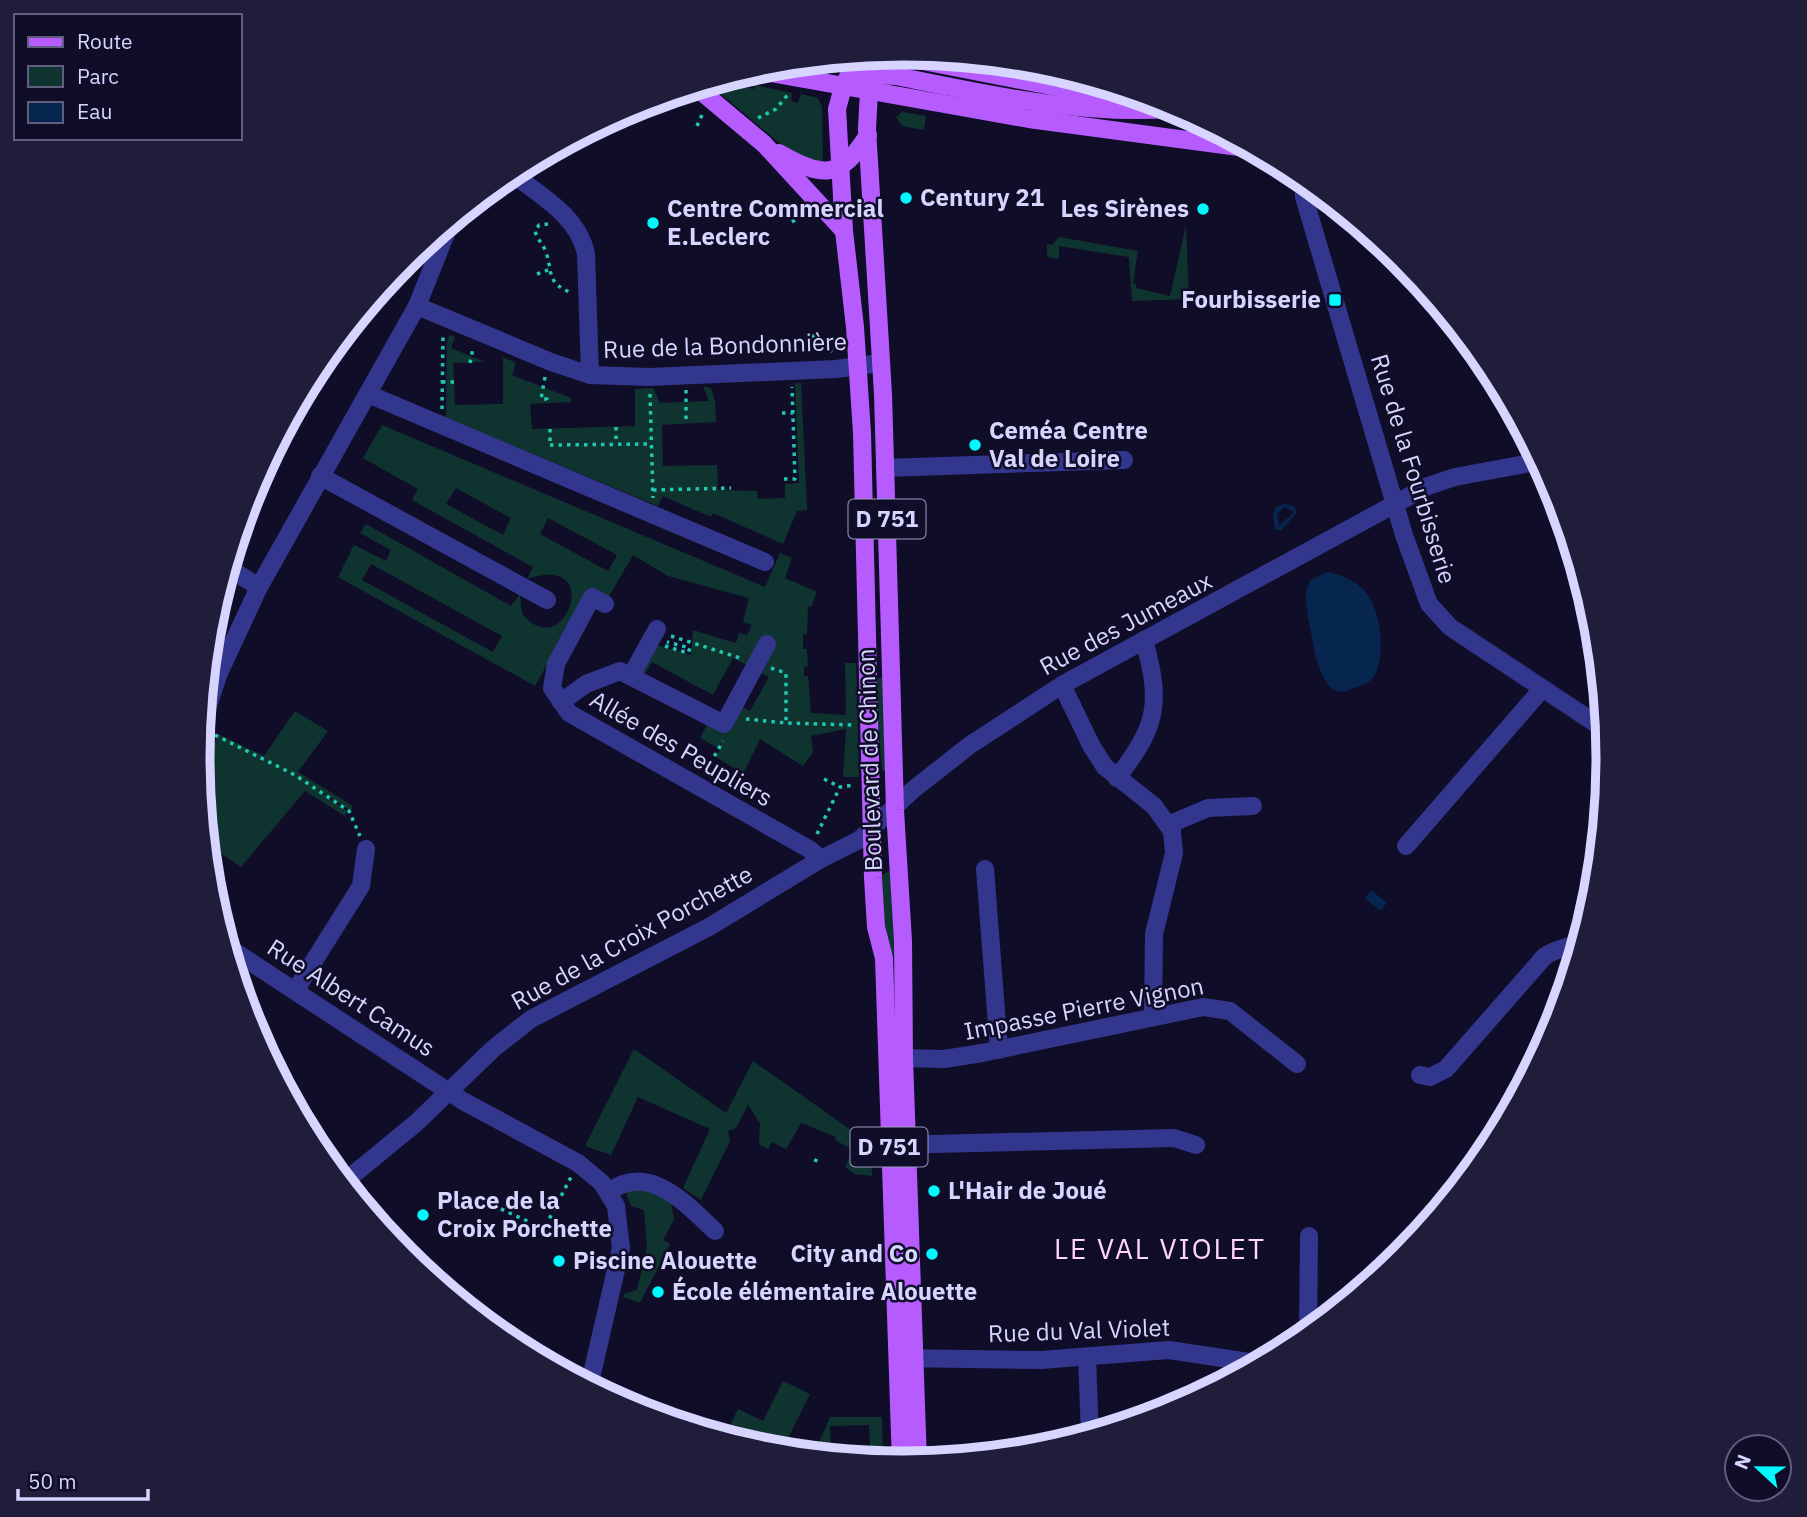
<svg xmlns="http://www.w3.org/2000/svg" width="1807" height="1517" font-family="'IBM Plex Sans',sans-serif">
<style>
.green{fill:#0f3430;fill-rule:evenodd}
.water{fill:#06264f;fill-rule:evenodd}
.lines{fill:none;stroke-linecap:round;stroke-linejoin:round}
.path{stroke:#22c7b1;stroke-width:3.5;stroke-dasharray:3.5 5;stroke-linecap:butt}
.minor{stroke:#33368d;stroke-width:18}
.major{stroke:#b65cff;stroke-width:18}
.poi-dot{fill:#01f8ff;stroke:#100d29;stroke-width:2.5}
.labels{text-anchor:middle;stroke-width:5;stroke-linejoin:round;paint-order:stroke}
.shield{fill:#100d29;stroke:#9b99bf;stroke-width:2}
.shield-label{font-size:23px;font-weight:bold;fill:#d7d5ff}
.poi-label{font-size:24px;font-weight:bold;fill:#d7d5ff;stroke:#100d29;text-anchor:start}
.street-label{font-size:24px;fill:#d7d5ff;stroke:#100d29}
.quarter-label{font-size:28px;letter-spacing:2px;fill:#ffd7f4;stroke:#100d29}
.rim{fill:none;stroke:#d7d5ff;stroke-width:9}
</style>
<rect width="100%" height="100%" fill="#100d29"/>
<g class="green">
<polygon points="722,79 728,80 728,85 754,89 755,85 792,93 791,101 798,103 801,94 818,98 822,107 823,164 799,159 710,85"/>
<polygon points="902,112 926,116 924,130 902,126 896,117"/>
<polygon points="1186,225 1189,299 1132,301 1129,257 1059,246 1059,259 1047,257 1047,244 1052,245 1059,237 1138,251 1133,283 1136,284 1136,288 1170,296"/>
<polygon points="449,335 455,337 451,348 485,362 453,363 455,405 503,404 503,357 516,363 512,375 571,398 571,402 530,404 532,429 635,426 635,389 653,388 660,403 709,401 703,386 711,388 715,401 716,422 662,425 663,466 717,465 718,490 757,491 758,499 785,498 785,484 799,483 795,383 801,383 807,510 797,511 783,544 713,513 711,517 663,496 658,506 446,418 447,344"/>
<path d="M382,425L765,587L780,553L792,558L785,578L817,592L811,607L808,606L807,634L803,635V649H807L808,666L804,667V676H808L811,713L846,715L845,663H856L859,777H843L846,729L811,736L813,752L803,766L760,739L743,774L716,757L720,749L700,738L707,725L723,733L739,705L750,711L769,677L733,658L713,695L652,662L645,674L640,671L653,644L691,655L693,630L736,643L739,633L747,635L752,625L743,622L749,598L668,576L633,555L608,598L589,588L535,686L338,577L354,545L386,561L391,550L360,533L366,524L511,606L520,594L522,613C563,667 607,552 527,579L533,567L412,500L418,489L363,458ZM456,488L511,518L503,535L446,504ZM548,518L617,555L608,571L540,534ZM371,564L502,636L493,652L362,580Z"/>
<path d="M877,678H887L886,771H882C880,740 875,709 877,678Z"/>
<polygon points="295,711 328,731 298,772 353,806 351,811 311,785 347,811 345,816 305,791 241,867 206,843 200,786 218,734 264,756"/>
<polygon points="890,870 897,955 891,955 885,933 881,876"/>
<polygon points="634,1049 726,1113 753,1061 872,1145 872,1176 854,1174 845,1167 853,1150 835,1140 836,1137 801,1123 786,1149 772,1142 768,1149 759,1144 760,1123 748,1105 736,1128 728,1131 730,1141 701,1200 683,1188 710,1129 638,1097 611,1155 585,1146"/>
<polygon points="644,1186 670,1198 674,1219 663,1240 670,1244 640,1303 623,1297 624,1294 637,1290 647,1248 644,1210 631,1206 625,1190"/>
<polygon points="783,1381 810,1394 781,1452 724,1438 738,1409 763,1421"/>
<polygon points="830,1417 882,1417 883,1462 871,1461 869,1425 830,1426 831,1457 819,1456 823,1448 818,1445"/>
</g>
<g class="water">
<path d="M1284,504L1294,506L1297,512L1281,531L1275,529L1273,513L1277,506ZM1284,507L1294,512L1279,526L1277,514Z"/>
<path d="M1327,572C1340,574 1356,581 1365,591C1381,610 1386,653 1375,675C1371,682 1365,684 1357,687C1353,688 1347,691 1342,692C1322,692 1314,652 1312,638C1310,622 1300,594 1311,580Z"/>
<polygon points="1371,890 1387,903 1380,911 1365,898"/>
</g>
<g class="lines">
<g class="path">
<polyline points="758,118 776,109 789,93"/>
<polyline points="697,126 702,115"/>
<polyline points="792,222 807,212"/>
<path d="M548,224L539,225L535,231C537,239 543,244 546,252C553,273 546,283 572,293"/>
<polyline points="537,274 548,270"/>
<polyline points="812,335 832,352"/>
<polyline points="470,363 473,348"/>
<polyline points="545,377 541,399 547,399 547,403"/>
<polyline points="442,382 454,382"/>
<polyline points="686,390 686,423"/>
<polyline points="650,394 653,498"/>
<polyline points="442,409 443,333"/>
<polyline points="782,413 793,413"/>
<polyline points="616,427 616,444"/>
<polyline points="550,429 550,445"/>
<polyline points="550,445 651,444"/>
<polyline points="784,479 795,479 792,387"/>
<polyline points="653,490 731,488"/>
<polyline points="671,636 740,658"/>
<polyline points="665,646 688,653 690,648 667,642"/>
<polyline points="771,668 786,673 786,723 855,725"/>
<polyline points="746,719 786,723"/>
<polyline points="215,735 295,775 349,811 360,836"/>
<polyline points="706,771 723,741"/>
<polyline points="824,779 840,787"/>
<polyline points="817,834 840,787 854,785"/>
<polyline points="815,1162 818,1156"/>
<polyline points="461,1207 484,1201 544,1229 571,1177"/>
</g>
<g class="minor">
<path d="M510,172C539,195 578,215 586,254L590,375"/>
<polyline points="1304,178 1304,197 1404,535 1429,604 1450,627 1607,731"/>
<polyline points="417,306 551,362 590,375 649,377 836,369 880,363"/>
<polyline points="368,394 765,562"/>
<polyline points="885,468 1124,460"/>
<polyline points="320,476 547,600"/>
<polyline points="227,567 259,587"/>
<polyline points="605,604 592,597 556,664 552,688 569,713 809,849 821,859"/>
<polyline points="632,674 657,629"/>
<polyline points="1062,685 1092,747 1105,767 1154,806 1172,831 1174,853 1154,934 1153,1017"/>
<polyline points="561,702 586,684 620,671 724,724 767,644"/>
<polyline points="201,726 219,673 259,587 417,306 451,221"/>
<path d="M1117,778C1157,726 1162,704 1144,640"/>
<polyline points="1170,824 1208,808 1253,806"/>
<polyline points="1406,846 1542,689"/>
<polyline points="985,869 999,1050"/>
<polyline points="226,946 463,1101 578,1163 602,1183 616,1206 621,1248 589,1387"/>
<polyline points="295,991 361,886 366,849"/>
<polyline points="904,1058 944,1059 982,1053 1203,1007 1230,1011 1297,1064"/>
<path d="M1420,1075L1430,1077L1446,1069L1544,957C1556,947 1573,949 1583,938"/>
<polyline points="892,1145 1174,1138 1196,1145"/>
<polyline points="343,1183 416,1123 494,1048 531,1019 709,927 821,859 859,840 914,789 970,745 1062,685 1428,486 1455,477 1541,461"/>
<path d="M609,1192C649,1162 686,1204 715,1231"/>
<polyline points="1308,1336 1309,1236"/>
<polyline points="1087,1357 1090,1436"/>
<polyline points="899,1358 1041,1360 1169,1350 1262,1364"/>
</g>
<g class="major">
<polyline points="887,54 1185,112"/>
<polyline points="858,57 843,87 837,109 844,231 855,327 862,433 873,878 876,927 884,958 901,1464"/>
<polyline points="863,57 869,91 867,129 883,394 895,810 903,941 904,1058 918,1463"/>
<polyline points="812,62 829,63 848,58"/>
<polyline points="754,70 1029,119 1254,149"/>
<path d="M855,80L876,75L896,76C985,94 1078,115 1169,109"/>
<polyline points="696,87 764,144 844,231"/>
<path d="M779,153C822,177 839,181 868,135"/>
</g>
</g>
<g class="poi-dot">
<circle cx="906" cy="198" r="7"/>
<circle cx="1203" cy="209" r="7"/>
<circle cx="653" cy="223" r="7"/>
<rect x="1328" y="293" width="14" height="14" rx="3.5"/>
<circle cx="975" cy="445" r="7"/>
<circle cx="934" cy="1191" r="7"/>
<circle cx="423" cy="1215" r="7"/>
<circle cx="932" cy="1254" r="7"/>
<circle cx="559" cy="1261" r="7"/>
<circle cx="658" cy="1292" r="7"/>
</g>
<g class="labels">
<g class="shield">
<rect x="848.5" y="499.5" width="77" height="39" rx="5"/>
<rect x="850.5" y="1127.5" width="77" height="39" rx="5"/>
</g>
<g class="shield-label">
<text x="887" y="527">D 751</text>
<text x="889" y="1155">D 751</text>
</g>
<g class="poi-label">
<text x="920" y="206">Century 21</text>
<text x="667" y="217">Centre Commercial<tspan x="667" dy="28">E.Leclerc</tspan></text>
<text x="1189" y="217" text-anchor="end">Les Sirènes</text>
<text x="1321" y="308" text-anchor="end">Fourbisserie</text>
<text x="989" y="439">Ceméa Centre<tspan x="989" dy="28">Val de Loire</tspan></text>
<text x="948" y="1199">L'Hair de Joué</text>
<text x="437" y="1209">Place de la<tspan x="437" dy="28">Croix Porchette</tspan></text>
<text x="918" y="1262" text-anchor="end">City and Co</text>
<text x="573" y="1269">Piscine Alouette</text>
<text x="672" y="1300">École élémentaire Alouette</text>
</g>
<g class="street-label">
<text transform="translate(725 346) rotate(-2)" y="8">Rue de la Bondonnière</text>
<text transform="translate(1413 469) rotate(73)" y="8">Rue de la Fourbisserie</text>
<text transform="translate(1126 624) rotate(-28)" y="8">Rue des Jumeaux</text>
<text transform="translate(681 749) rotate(30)" y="8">Allée des Peupliers</text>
<text transform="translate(870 760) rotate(-92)" y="8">Boulevard de Chinon</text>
<text transform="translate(632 938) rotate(-29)" y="8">Rue de la Croix Porchette</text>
<text transform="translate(351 998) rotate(33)" y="8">Rue Albert Camus</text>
<text transform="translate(1084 1009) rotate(-11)" y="8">Impasse Pierre Vignon</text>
<text transform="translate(1079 1331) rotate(-2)" y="8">Rue du Val Violet</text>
</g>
<g class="quarter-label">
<text x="1160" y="1259">LE VAL VIOLET</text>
</g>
</g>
<path d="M0 0H1807V1517H0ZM210 758a693 693 0 1 1 1386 0a693 693 0 1 1-1386 0Z" fill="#201d3a" fill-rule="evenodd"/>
<path class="rim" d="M210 758a693 693 0 1 1 1386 0a693 693 0 1 1-1386 0Z"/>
<rect x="14" y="14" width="228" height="126" fill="#100d29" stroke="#605d7f" stroke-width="2"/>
<rect x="28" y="37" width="35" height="10" fill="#b65cff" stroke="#605d7f" stroke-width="2"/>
<text x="77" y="49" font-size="21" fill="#d7d5ff">Route</text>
<rect x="28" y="66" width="35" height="21" fill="#0f3430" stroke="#605d7f" stroke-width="2"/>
<text x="77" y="84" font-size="21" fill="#d7d5ff">Parc</text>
<rect x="28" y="102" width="35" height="21" fill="#06264f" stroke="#605d7f" stroke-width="2"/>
<text x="77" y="119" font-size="21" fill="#d7d5ff">Eau</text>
<g transform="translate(1758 1468) rotate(292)"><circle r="33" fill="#100d29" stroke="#605d7f" stroke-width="2"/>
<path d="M0-5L12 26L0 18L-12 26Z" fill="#01f8ff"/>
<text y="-10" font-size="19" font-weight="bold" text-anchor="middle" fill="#d7d5ff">N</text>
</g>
<path d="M18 1489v10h130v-10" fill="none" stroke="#d7d5ff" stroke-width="3.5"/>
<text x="28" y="1489" font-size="21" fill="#d7d5ff" stroke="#100d29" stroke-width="5" paint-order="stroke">50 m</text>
</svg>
